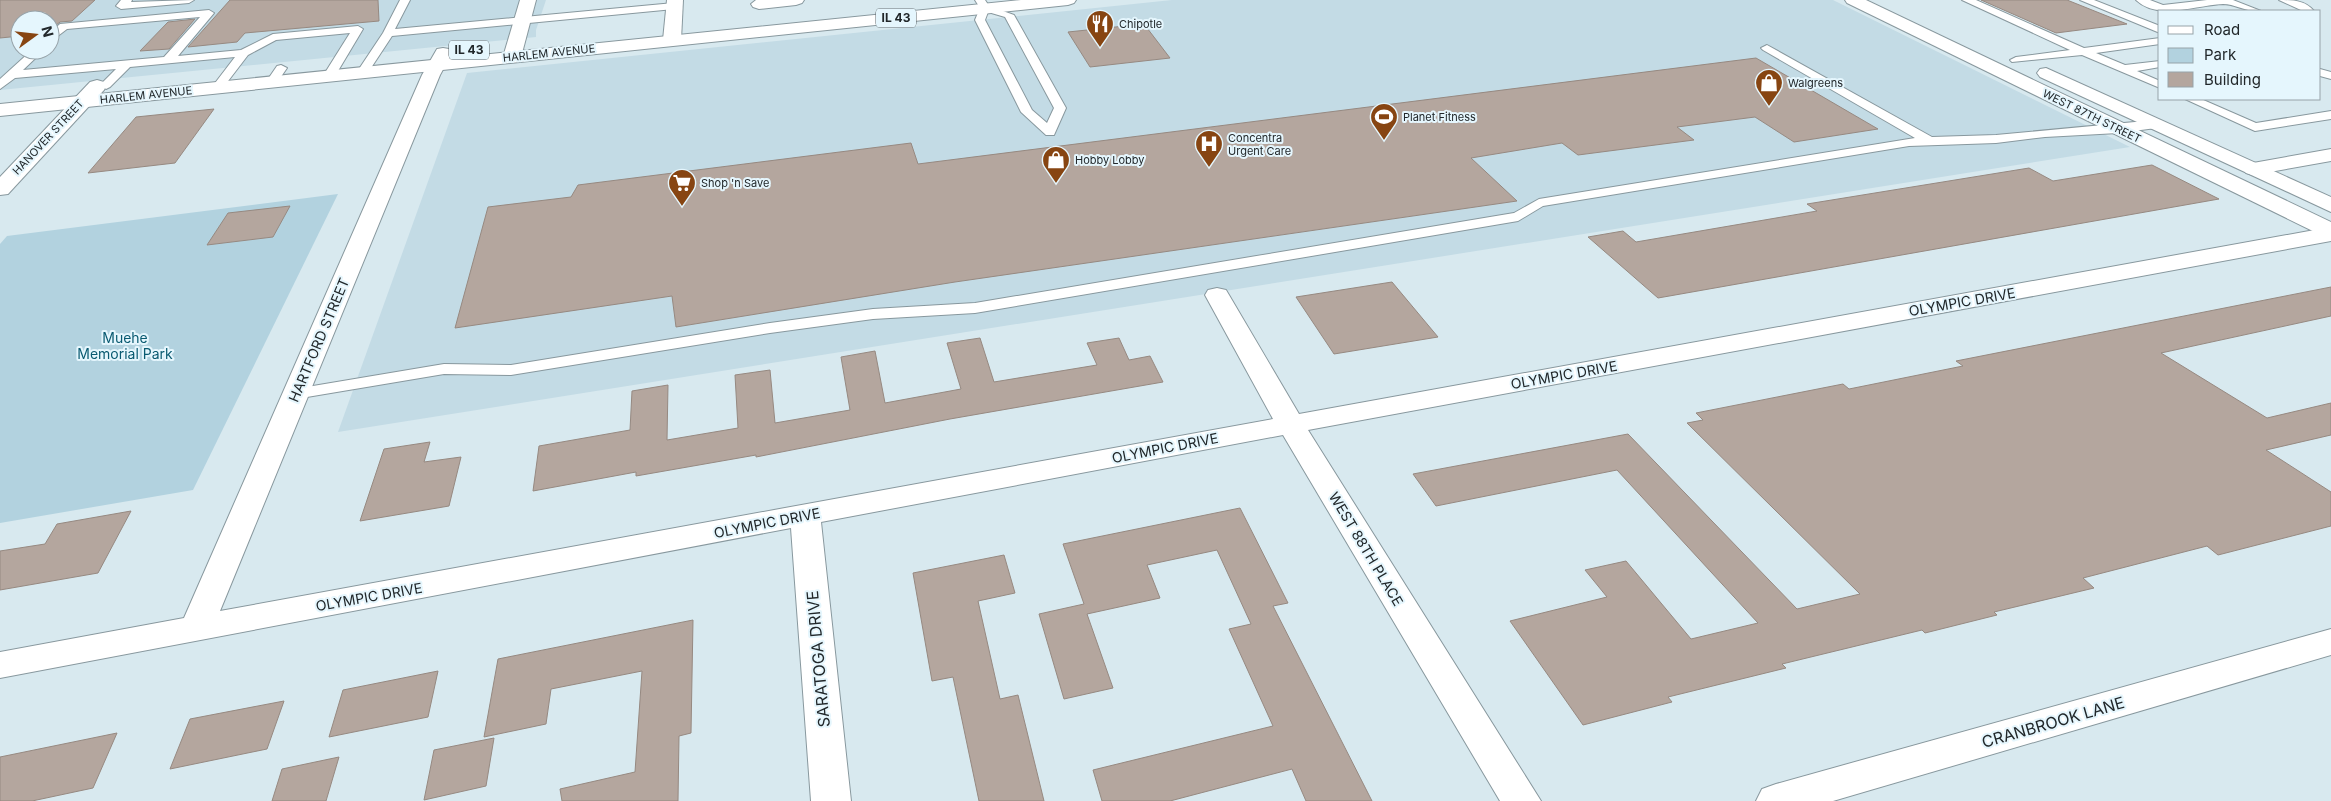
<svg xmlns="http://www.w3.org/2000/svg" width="2331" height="801" font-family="Inter,sans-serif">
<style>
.built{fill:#c3dbe5;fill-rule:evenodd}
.green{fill:#b2d2df}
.building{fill:#b4a69e;stroke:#968981}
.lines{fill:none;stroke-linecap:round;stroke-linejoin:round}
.service-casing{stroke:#88989e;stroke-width:2}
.minor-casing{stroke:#88989e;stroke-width:2}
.secondary-casing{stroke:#88989e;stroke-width:2}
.primary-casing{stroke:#88989e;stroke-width:2}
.service{fill:#fff;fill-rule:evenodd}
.minor{fill:#fff;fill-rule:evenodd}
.secondary{fill:#fff;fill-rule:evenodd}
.primary{fill:#fff;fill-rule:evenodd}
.labels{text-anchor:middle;stroke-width:4;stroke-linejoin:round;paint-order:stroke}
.far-poi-label{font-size:11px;fill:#21272a;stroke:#e5f6fd;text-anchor:start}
.far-street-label{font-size:11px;fill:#21272a;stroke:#e5f6fd}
.shield{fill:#e5f6fd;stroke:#5c6569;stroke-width:1}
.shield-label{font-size:12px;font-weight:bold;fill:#21272a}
.street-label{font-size:14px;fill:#21272a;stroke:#e5f6fd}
.park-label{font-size:14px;fill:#095a71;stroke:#e5f6fd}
.near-street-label{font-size:16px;fill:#21272a;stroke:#e5f6fd}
</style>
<rect width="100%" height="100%" fill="#d8e9ef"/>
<g class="built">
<path d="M0,0H546L536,30V37L0,90ZM20,20H50V50H20Z"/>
<polygon points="1172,0 1833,0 2130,147 338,432 467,73"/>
</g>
<polygon class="green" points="338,194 193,490 0,523 0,244 7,236"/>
<g class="building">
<polygon points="0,0 95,0 72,21 60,22 50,30 50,20 20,20 20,36 0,38"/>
<polygon points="230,0 378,0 379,21 245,33 237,42 188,47"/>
<polygon points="1981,0 2067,0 2127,24 2056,33"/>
<polygon points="195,19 169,49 140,51 168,22"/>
<polygon points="1144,24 1170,58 1090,67 1068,32"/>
<polygon points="1756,58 1878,129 1794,142 1755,117 1677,127 1694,140 1578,155 1562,143 1471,158 1517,201 955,282 676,327 672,296 455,328 488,207 571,197 578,185 911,143 918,164"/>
<polygon points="214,109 175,163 88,173 136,117"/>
<polygon points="2152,165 2219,199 1658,298 1588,237 1623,231 1636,242 1817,211 1807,204 2029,168 2053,181"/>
<polygon points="290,206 273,237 207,245 228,213"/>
<polygon points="1392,282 1438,337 1334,354 1296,297"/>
<polygon points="2331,287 2331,316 2161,353 2267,418 2331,403 2331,435 2266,450 2331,492 2331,526 2218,555 2207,546 2083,578 2094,588 1994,612 1997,615 1925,633 1922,630 1782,664 1786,668 1668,697 1672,702 1583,725 1510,621 1607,597 1585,570 1626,561 1691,639 1758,623 1617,470 1436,506 1413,474 1628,434 1797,609 1860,594 1687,423 1703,420 1696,413 1843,384 1849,389 1963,366 1956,361"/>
<polygon points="980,338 994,382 1097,365 1087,343 1119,338 1129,360 1150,356 1163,382 950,419 756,457 756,455 636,476 636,472 533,491 539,446 630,430 632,391 668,385 667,440 738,428 735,375 770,370 775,423 850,410 841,357 875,351 885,403 961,389 947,343"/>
<polygon points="430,442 424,462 461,457 449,506 360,521 384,449"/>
<polygon points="1240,508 1288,603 1273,606 1372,801 1306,801 1292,769 1170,801 1102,801 1093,770 1273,726 1229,629 1251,624 1217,550 1147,565 1160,598 1087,614 1113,688 1064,699 1039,614 1084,604 1063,544"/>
<polygon points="131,511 98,573 0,590 0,551 45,544 57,524"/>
<polygon points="1004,555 1015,593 978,601 1000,699 1018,695 1044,801 979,801 953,677 932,681 913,573"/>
<polygon points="693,620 691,733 679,736 678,801 562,801 560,789 635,772 642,671 551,689 546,724 484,737 498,659"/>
<polygon points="438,671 428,717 329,737 343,690"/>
<polygon points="284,701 267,749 170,769 190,719"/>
<polygon points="117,733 93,788 32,801 0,801 0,757"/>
<polygon points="494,738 486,786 424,800 434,750"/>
<polygon points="339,757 326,801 272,801 282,769"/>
</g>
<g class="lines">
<defs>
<g id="service">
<polygon points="121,0 132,0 131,2 194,0 189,3 121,9 116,6"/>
<polygon points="400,0 410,0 395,29 674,3 679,6 674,9 392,36 367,74 359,74 357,72 383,33"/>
<path d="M975,0H985L989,6L1014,15L1066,108L1054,135H1046L1021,112L975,20L980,8ZM988,12L1005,17L1054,108L1047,123L1032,110L985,20Z"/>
<polygon points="1962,0 1976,0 2084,48 2160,38 2160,44 2096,53 2125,65 2160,61 2160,67 2137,71 2160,81 2160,88 2082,55 2012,62 2010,60 2016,57 2070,50"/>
<polygon points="2080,0 2094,0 2160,26 2160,33"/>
<path d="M2136,0H2150L2163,5L2207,0H2233L2261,11C2245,12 2235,4 2223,4C2197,5 2158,21 2136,0Z"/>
<path d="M2279,0C2292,0 2305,0 2314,11H2303Z"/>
<polygon points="209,10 214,13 178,56 241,50 273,34 358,26 363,29 335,76 329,79 323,76 350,33 276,40 248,55 222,89 218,91 212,87 235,57 130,67 110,87 106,89 100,85 116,69 15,78 0,89 0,79 32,50 44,50 23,70 164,57 200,17 67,29 50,42 50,33 60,24"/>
<polygon points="1767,45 1932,137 1996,135 2156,120 2162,124 2156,128 2118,133 2045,137 1996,143 1909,146 1543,206 1518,221 975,313 873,319 770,333 511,375 444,374 295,399 289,398 286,394 289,390 295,389 444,364 511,365 770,323 873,309 975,303 1514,213 1539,199 1915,138 1763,50 1761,48"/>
<polygon points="281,65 287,68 276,84 268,84 266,82 277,66"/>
<polygon points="2320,69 2331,72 2331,79 2320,76"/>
<polygon points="2185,99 2201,99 2256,123 2331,111 2331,119 2255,131"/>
</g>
<g id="minor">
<polygon points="520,0 536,0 521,57 518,61 506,61 503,57"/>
<polygon points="667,0 683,0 681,40 678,44 666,44 663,40"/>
<polygon points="756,0 804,0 802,3 796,5 759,9 753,7 751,4"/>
<polygon points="443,48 449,49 452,53 440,75 220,611 1273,419 1205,295 1208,290 1217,288 1226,290 1229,295 1299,414 2331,227 2331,241 1308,430 1541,801 1500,801 1283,435 821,522 851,801 811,801 791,528 0,678 0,652 184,618 422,75 437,49"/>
<polygon points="97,80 104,82 106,86 104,90 8,194 0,195 0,177 90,82"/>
<polygon points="2331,149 2331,161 2253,175 2246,173 2243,169 2246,165 2253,163"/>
<polygon points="2331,629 2331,655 1833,801 1756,801 1762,789 1776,784"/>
</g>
<g id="secondary">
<polygon points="1845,0 1866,0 2331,222 2331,238 2323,236 1847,3"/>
<polygon points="2046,68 2331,197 2331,212 2040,77 2037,73 2040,69"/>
</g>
<polygon id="primary" points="1021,0 1076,0 1074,3 1068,5 0,116 0,104"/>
</defs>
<use href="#service" class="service-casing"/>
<use href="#minor" class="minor-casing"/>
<use href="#secondary" class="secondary-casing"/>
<use href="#primary" class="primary-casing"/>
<use href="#service" class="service"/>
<use href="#minor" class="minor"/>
<use href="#secondary" class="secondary"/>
<use href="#primary" class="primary"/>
</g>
<defs>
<symbol id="restaurant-pin" viewBox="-11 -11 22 30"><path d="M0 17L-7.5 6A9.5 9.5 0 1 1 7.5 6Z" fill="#874512" stroke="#e5f6fd"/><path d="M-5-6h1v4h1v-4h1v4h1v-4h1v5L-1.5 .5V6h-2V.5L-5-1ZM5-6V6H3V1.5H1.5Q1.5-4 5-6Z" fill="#fff"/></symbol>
<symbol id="shop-pin" viewBox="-11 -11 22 30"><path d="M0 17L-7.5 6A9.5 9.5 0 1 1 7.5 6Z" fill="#874512" stroke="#e5f6fd"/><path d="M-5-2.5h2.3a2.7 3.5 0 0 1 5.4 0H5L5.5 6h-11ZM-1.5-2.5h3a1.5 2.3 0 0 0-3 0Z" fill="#fff"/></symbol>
<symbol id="stadium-pin" viewBox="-11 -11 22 30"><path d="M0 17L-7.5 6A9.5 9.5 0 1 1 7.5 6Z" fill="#874512" stroke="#e5f6fd"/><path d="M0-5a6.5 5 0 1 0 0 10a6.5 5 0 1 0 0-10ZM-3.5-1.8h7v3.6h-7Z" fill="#fff"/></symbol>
<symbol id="hospital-pin" viewBox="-11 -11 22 30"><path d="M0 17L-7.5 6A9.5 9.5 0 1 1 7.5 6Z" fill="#874512" stroke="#e5f6fd"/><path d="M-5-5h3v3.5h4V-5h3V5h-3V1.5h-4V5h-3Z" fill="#fff"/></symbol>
<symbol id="supermarket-pin" viewBox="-11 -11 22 30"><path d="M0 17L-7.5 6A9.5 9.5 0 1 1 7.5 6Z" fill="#874512" stroke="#e5f6fd"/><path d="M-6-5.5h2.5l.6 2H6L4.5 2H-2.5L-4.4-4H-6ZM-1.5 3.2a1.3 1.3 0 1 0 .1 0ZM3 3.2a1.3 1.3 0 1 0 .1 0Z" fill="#fff"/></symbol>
</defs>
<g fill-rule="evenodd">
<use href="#restaurant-pin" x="1084" y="8" width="32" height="43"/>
<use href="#shop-pin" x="1753" y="67" width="32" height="43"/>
<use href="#stadium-pin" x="1368" y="101" width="32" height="43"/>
<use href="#hospital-pin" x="1193" y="128" width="32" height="43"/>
<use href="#shop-pin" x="1040" y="144" width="32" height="43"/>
<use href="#supermarket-pin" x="666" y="167" width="32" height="43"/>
</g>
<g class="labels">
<g class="far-poi-label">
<text x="1119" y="28">Chipotle</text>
<text x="1788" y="87">Walgreens</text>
<text x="1403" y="121">Planet Fitness</text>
<text x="1228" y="142">Concentra<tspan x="1228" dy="13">Urgent Care</tspan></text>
<text x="1075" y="164">Hobby Lobby</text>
<text x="701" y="187">Shop 'n Save</text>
</g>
<g class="far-street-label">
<text transform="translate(549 53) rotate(-6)" y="4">HARLEM AVENUE</text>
<text transform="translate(146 95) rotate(-6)" y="4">HARLEM AVENUE</text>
<text transform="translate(2092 116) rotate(26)" y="4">WEST 87TH STREET</text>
<text transform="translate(48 137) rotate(-47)" y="4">HANOVER STREET</text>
</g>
<g class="shield">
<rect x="876" y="8.5" width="40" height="19" rx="4"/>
<rect x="449" y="40.5" width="40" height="19" rx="4"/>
</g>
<g class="shield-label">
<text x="896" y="22">IL 43</text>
<text x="469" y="54">IL 43</text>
</g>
<g class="street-label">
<text transform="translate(1962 302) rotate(-10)" y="5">OLYMPIC DRIVE</text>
<text transform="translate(319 340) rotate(-67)" y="5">HARTFORD STREET</text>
<text transform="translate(1564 375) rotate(-10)" y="5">OLYMPIC DRIVE</text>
<text transform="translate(1165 448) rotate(-11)" y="5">OLYMPIC DRIVE</text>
<text transform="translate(767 523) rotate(-11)" y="5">OLYMPIC DRIVE</text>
<text transform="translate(1366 549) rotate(59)" y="5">WEST 88TH PLACE</text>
<text transform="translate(369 597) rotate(-10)" y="5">OLYMPIC DRIVE</text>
</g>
<g class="park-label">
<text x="125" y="343">Muehe<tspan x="125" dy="16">Memorial Park</tspan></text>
</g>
<g class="near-street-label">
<text transform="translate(818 659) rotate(-95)" y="6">SARATOGA DRIVE</text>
<text transform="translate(2053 722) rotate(-16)" y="6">CRANBROOK LANE</text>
</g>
</g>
<rect x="2158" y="10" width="162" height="90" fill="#e5f6fd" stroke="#97a3a9"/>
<rect x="2168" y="26" width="25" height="8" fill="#ffffff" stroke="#97a3a9"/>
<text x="2204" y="35" font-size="15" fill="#21272a">Road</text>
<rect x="2168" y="48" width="25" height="15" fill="#b2d2df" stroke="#97a3a9"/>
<text x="2204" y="60" font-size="15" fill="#21272a">Park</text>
<rect x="2168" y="72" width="25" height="15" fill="#b4a69e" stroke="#97a3a9"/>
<text x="2204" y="85" font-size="15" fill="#21272a">Building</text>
<g transform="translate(35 35) rotate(75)"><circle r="24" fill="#e5f6fd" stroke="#97a3a9"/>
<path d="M0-4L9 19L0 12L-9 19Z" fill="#874512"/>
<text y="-8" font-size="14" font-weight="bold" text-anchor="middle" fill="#21272a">N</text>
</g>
</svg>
